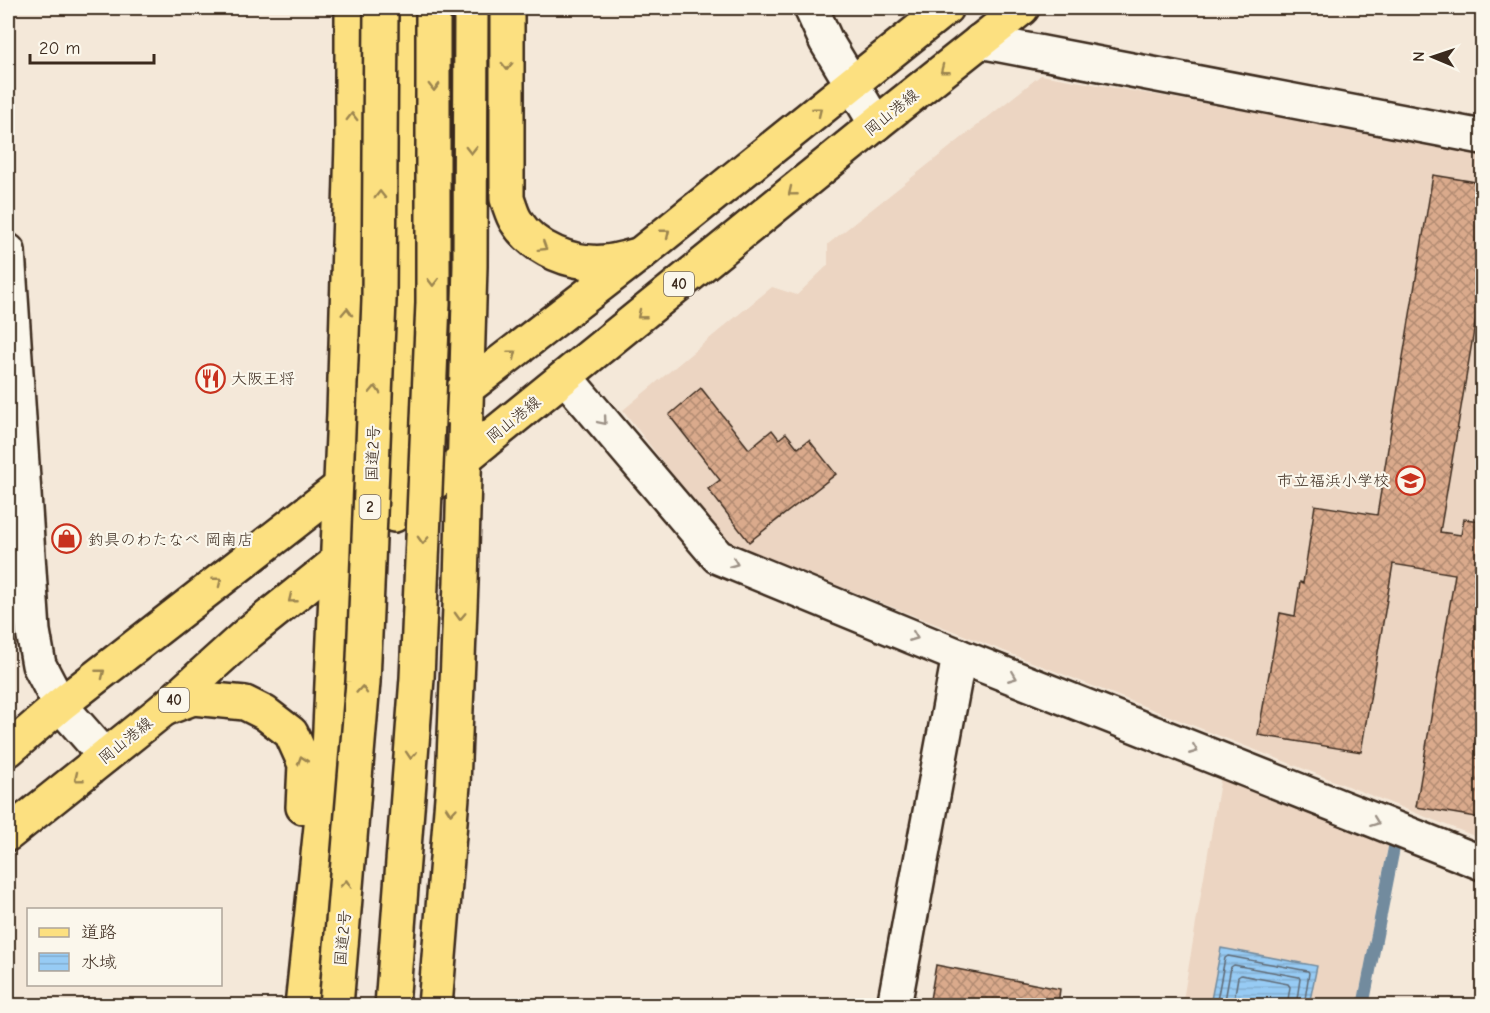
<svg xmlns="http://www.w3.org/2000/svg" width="1490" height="1013" font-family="'Comic Neue','Klee One',sans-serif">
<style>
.built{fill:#ecd5c2}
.water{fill:url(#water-rules);stroke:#728b9e;stroke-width:1.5}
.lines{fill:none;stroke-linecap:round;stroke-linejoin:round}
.shore{stroke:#606a74;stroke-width:1.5}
.stream{stroke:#728b9e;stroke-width:12}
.building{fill:url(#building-cross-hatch);stroke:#3b2a1e;stroke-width:1.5}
.minor-casing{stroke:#3b2a1e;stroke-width:38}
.primary-casing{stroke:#3b2a1e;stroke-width:38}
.trunk-casing{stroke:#3b2a1e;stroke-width:38}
.minor{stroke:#fbf7ec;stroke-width:33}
.primary{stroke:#fce080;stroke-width:33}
.trunk{stroke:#fce080;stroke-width:33}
.trunk-bridge-casing{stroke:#3b2a1e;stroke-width:38;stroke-linecap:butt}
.trunk-bridge{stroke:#fce080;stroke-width:33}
.oneway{stroke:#9c854f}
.oneway2{stroke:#9b9085}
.labels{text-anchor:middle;stroke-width:4.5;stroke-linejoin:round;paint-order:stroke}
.shield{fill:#fbf7ec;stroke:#75685c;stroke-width:1.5}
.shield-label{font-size:15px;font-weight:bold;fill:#3b2a1e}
.street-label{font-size:16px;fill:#3b2a1e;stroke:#fbf7ec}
.poi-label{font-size:16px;fill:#3b2a1e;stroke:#fbf7ec;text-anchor:start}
</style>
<defs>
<pattern id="water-rules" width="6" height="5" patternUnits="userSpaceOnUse" patternTransform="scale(1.5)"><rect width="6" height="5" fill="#97cbf4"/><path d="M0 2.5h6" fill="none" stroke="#83aed1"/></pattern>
<pattern id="building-cross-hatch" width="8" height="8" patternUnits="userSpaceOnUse" patternTransform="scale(1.5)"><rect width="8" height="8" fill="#daaa8c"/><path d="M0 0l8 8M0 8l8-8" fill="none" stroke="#b28b72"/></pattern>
</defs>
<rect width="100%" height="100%" fill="#f4e8d9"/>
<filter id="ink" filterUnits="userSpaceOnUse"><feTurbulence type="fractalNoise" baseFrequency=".0167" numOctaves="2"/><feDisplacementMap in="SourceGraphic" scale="12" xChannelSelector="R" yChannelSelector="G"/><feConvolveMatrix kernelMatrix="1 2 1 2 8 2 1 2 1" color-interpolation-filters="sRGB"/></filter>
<g filter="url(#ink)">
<g class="built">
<polygon points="1041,75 1482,152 1482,839 722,540 623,410 772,287 797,295 828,265 828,244"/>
<polygon points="1221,776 1388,846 1357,1005 1182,1006"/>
</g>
<polygon class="water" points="1221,948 1317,966 1309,1005 1210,1005"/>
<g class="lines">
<g class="shore">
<polyline points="1216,1006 1225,958 1228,956 1308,971 1309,973 1304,1006"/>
<polyline points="1224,1006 1231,967 1234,965 1299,977 1300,979 1296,1006"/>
<polyline points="1233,1006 1238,977 1241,975 1288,984 1290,987 1287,1006"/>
</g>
<polyline class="stream" points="1363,1006 1394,848"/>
</g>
<g class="building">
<polygon points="1433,175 1482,183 1482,283 1440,532 1461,535 1464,519 1482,521 1482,818 1416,807 1455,574 1393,564 1361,752 1258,735 1280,613 1295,616 1300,582 1303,583 1315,505 1377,515"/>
<polygon points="701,388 749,449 772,430 779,439 786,433 798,448 809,440 836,474 749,542 708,489 720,480 669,415"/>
<polygon points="936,965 1060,989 1058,1005 929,1005"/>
</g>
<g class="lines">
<defs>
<g id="minor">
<polyline points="811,8 826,41 876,124"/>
<polyline points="980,41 1482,137"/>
<polyline points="8,251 33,631 39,665 60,705 105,756"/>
<polyline points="565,377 718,557 959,656 1482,863"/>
<polyline points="894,1006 959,656"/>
</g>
<g id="primary">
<polyline points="409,433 639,255 946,8"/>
<polyline points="408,504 876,124 1022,8"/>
<polyline points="8,750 60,705 359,472"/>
<polyline points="8,834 164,709 247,634 354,548"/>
</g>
<g id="trunk">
<path d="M507,8V199C510,206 512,215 516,221C534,250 573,265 606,262C617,261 628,257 639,255"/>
<polyline points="394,515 405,436 414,8"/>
<polyline points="164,709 193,698 245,703 265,713 291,733 305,764 303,807"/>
<polyline points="302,1006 329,751 344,413 352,143 352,8"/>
<polyline points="435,1006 453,785 461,582 470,266 471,8"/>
</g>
</defs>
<use href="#minor" class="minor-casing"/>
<use href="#primary" class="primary-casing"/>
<use href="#trunk" class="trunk-casing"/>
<use href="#minor" class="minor"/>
<use href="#primary" class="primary"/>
<use href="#trunk" class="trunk"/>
<defs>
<g id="trunk-bridge">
<polyline points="336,1006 363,682 379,300 381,8"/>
<polyline points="392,1006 417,678 433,303 433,8"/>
</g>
</defs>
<use href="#trunk-bridge" class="trunk-bridge-casing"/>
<use href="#trunk-bridge" class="trunk-bridge"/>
</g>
<defs><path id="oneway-chevron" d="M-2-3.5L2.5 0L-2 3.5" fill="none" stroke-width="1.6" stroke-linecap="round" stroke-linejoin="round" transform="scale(1.5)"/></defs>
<g class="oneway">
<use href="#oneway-chevron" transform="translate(507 66) rotate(90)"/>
<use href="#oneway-chevron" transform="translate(944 70) rotate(142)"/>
<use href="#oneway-chevron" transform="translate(434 87) rotate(90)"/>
<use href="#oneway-chevron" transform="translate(818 111) rotate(-39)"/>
<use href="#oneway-chevron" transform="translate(352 117) rotate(-90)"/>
<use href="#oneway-chevron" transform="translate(471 150) rotate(90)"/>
<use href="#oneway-chevron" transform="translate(792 192) rotate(141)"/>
<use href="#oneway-chevron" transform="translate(380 195) rotate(-90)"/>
<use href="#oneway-chevron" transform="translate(666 233) rotate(-39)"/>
<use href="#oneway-chevron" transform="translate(543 247) rotate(32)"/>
<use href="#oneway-chevron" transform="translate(433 282) rotate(91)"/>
<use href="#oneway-chevron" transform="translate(347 312) rotate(-88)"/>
<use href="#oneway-chevron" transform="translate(641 315) rotate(141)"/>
<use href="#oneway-chevron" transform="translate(513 354) rotate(-38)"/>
<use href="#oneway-chevron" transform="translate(375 390) rotate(-88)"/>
<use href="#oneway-chevron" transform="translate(423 540) rotate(92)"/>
<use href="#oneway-chevron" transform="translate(218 581) rotate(-38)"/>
<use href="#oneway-chevron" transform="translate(292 599) rotate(141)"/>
<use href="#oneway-chevron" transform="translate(460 616) rotate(92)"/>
<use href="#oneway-chevron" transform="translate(101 673) rotate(-38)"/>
<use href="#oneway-chevron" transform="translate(362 690) rotate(-86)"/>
<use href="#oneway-chevron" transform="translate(411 755) rotate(94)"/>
<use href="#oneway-chevron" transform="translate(302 760) rotate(-108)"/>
<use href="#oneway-chevron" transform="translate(78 778) rotate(141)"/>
<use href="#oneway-chevron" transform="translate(451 811) rotate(95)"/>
<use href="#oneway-chevron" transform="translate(346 884) rotate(-85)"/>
</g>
<g class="oneway2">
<use href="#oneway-chevron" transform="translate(603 421) rotate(50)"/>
<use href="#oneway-chevron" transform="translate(734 563) rotate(22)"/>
<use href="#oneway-chevron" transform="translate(914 637) rotate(22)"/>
<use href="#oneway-chevron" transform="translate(1013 677) rotate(22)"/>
<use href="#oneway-chevron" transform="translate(1194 750) rotate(22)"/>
<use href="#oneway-chevron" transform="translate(1375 822) rotate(21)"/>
</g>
</g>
<defs>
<symbol id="restaurant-ring" viewBox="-11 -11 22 22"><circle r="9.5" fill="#fbf7ec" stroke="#c8321e" stroke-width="1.5"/><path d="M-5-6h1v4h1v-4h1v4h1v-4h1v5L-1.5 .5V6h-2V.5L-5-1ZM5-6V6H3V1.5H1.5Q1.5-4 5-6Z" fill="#c8321e"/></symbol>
<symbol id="school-ring" viewBox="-11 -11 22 22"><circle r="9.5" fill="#fbf7ec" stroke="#c8321e" stroke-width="1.5"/><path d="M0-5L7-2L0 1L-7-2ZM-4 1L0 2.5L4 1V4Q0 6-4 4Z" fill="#c8321e"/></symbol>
<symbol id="shop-ring" viewBox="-11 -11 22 22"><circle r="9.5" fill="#fbf7ec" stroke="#c8321e" stroke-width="1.5"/><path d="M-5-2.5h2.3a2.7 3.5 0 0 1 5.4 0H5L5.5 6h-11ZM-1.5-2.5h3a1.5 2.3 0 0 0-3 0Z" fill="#c8321e"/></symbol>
</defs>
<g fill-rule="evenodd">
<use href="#restaurant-ring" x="194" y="362" width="33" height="33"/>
<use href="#school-ring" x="1394" y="464" width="33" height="33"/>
<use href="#shop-ring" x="50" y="522" width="33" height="33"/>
</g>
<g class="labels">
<g class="shield">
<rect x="664" y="272" width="30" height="24" rx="4.5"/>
<rect x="359.5" y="495" width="21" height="24" rx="4.5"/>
<rect x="159" y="688" width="30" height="24" rx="4.5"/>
</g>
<g class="shield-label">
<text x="679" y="289">40</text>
<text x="370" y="512">2</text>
<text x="174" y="705">40</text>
</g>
<g class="street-label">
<text transform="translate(891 112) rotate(-39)" y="6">岡山港線</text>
<text transform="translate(513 419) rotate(-39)" y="6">岡山港線</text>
<text transform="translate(372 453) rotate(-88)" y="6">国道2号</text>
<text transform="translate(125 740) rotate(-39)" y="6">岡山港線</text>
<text transform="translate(342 938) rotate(-85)" y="6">国道2号</text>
</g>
<g class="poi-label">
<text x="231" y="384">大阪王将</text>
<text x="1389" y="486" text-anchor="end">市立福浜小学校</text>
<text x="88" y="545">釣具のわたなべ 岡南店</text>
</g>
</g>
<rect width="1490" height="1013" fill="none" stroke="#fbf7ec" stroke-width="30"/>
<rect x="15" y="15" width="1460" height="983" fill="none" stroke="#3b2a1e" stroke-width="2" filter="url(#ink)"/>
<rect x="27" y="908" width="195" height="78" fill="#fbf7ec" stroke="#aea59a" stroke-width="1.5"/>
<rect x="39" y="928" width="30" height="9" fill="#fce080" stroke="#aea59a" stroke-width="1.5"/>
<text x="81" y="938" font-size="18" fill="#3b2a1e">道路</text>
<rect x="39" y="953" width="30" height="18" fill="url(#water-rules)" stroke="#aea59a" stroke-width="1.5"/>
<text x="81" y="968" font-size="18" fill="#3b2a1e">水域</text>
<g transform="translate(1433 57) rotate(272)" stroke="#fbf7ec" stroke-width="4.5" paint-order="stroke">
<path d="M0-4.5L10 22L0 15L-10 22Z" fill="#3b2a1e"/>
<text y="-9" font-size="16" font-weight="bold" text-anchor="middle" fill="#3b2a1e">N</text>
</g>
<path d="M30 54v9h124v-9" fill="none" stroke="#3b2a1e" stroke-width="3"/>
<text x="39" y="54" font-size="18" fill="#3b2a1e" stroke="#fbf7ec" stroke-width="4.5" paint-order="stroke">20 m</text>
</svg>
